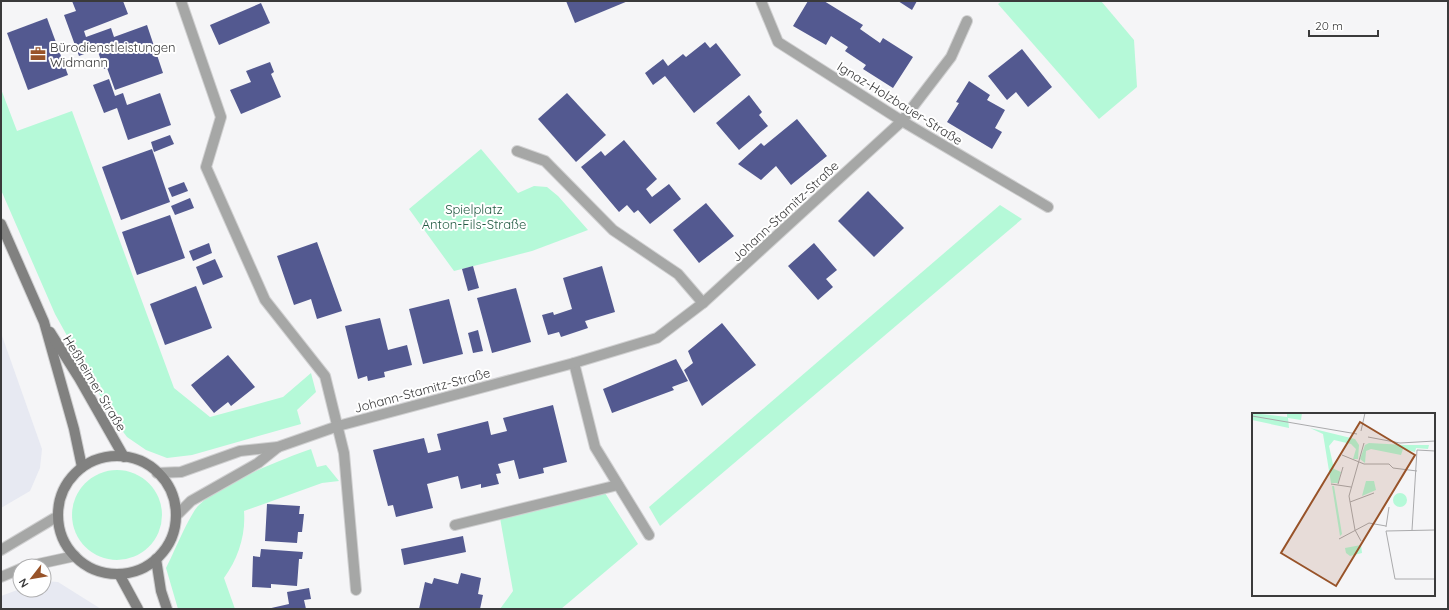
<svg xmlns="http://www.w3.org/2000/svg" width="1449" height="610" font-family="Quicksand,sans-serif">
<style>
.built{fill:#e7e9f2}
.green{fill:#b5f9d8}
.building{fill:#535990}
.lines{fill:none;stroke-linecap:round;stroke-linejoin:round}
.lane-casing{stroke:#d0d0d1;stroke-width:12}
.street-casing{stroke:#d0d0d1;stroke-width:12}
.secondary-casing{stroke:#d0d0d1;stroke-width:12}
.lane{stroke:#a6a7a6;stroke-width:10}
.street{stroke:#a6a7a6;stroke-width:10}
.secondary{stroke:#818180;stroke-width:10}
.labels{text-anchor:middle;stroke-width:4;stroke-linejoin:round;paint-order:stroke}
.poi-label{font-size:13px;fill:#3a3a3b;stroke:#fff;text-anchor:start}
.street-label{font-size:13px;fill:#3a3a3b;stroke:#fff}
.park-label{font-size:13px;fill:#235b43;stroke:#fff}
.inset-road{fill:none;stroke:#aaaaac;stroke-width:1}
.view{fill:#985329;fill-opacity:0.15;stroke:#985329;stroke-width:2}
.inset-edge{fill:none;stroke:#3a3a3b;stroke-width:2}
</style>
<rect width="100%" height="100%" fill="#f5f5f7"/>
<g class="built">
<polygon points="1,333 42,449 40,468 30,491 1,508"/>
<polygon points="44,581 58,582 101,609 1,609 1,596 20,589 44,590"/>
</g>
<g class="green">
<polygon points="1002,1 1101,1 1134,40 1137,87 1099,119 998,4"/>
<polygon points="1,89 17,131 72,111 174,388 210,417 283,397 311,373 316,392 297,410 301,424 192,455 167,458 146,450 127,437 112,417 55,314 1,190"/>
<polygon points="481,149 518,193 534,186 547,187 558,196 588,230 532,251 454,271 409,209"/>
<polygon points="1000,205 1022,219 660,526 649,507"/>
<path d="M311,449L317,467L326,465L339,481L322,483L244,511C246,535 238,559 224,578L235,609H178L166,568C173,555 190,513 199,505C220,484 282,459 311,449Z"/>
<circle cx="117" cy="515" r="45"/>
<polygon points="605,493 638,544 561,609 500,609 513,591 500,518"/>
</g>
<g class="building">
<polygon points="72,1 123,1 128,14 84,31 86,37 111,28 114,37 147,25 163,73 115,90 107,68 104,69 97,49 79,56 64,15 76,11"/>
<polygon points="566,1 628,1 575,23"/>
<polygon points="808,1 824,1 863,25 860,29 880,43 883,38 913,57 893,88 863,69 866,65 845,51 848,47 831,36 826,45 793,26"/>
<polygon points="898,1 917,1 912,10"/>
<polygon points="261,3 270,23 219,45 210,25"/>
<polygon points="47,18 68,75 28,90 7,33"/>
<polygon points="705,42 710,48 716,43 741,75 694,113 665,76 653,85 645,73 663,59 668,66 683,54 686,57"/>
<polygon points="1022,49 1052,87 1028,107 1016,92 1007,100 988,76"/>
<polygon points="270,62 274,72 271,74 281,97 241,114 230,90 251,82 246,71"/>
<polygon points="109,79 115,96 123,93 127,105 160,93 171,125 128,140 117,108 104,113 93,85"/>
<polygon points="969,81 990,95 987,100 1005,110 995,128 1002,132 992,149 947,122 959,103 956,102"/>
<polygon points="567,93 606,135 576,162 538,119"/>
<polygon points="749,95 762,112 759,115 768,126 739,150 716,123"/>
<polygon points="797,119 827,156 791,185 776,166 761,180 738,164 761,143 764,146"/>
<polygon points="170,135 174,144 154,152 151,142"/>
<polygon points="624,140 657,179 646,189 652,197 669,184 681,199 650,224 638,210 634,213 627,205 619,212 581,167 601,151 605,156"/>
<polygon points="152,149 170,202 121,220 102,167"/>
<polygon points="184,182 188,191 172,197 168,188"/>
<polygon points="868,191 904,228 874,257 838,221"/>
<polygon points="190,198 194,208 175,215 171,206"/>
<polygon points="706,203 734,236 699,263 673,230"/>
<polygon points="170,215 185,258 137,275 122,232"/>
<polygon points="317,242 342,311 317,319 311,299 294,305 277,256"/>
<polygon points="209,243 212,253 193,261 189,251"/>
<polygon points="814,243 837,270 826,279 833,287 818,300 788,266"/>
<polygon points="215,259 223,277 203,285 196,267"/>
<polygon points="473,266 479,288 468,291 462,269"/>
<polygon points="602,266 615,312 585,321 588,328 561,337 559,332 548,335 542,315 553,312 554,315 572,309 563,278"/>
<polygon points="196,286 212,328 165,345 150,304"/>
<polygon points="516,288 531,342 492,353 477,298"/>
<polygon points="449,299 463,354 423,364 409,309"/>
<polygon points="380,318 388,350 407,345 412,365 384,372 385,377 368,381 367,376 358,379 345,326"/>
<polygon points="722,323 756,365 702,406 684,370 693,363 688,351"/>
<polygon points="478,330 483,351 473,353 468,333"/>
<polygon points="228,355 255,387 231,406 228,402 214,413 191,385"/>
<polygon points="676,359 688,381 672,387 674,390 612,413 603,389"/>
<polygon points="553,405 567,462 543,468 544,473 519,479 514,460 498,464 501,473 496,474 499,484 481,488 481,484 461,489 458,476 427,484 433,508 396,517 393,505 388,506 373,450 424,438 428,453 441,450 437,434 488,421 491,435 507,431 503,418"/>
<polygon points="267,504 300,506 299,514 304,514 302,532 298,532 297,543 265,541"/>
<polygon points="463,536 466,552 404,565 401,549"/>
<polygon points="261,549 303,552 302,559 299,559 297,586 271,584 271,588 252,587 253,556 260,557"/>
<polygon points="461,573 481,578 478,594 483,595 480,609 419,609 425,582 432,584 434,578 458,584"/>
<polygon points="309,588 311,599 304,600 306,609 267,609 289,604 287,592"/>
</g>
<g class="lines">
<defs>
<polyline id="lane" points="455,525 618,485"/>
<g id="street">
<polyline points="181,1 221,117 206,167 265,300 325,376 344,453 356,590"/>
<polyline points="761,1 778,42 902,121 1048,207"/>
<polyline points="517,151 545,161 613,230 678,274 703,303"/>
<polyline points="574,363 595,447 649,535"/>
<polyline points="157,473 181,472 240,451 278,447 338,426 574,363 657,338 703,303 902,121 951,57 967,21"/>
<polyline points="176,516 191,501 258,463 278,447"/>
<polyline points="1,550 58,516"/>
<polyline points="29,566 75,556"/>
<polyline points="1,577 20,569"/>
</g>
<g id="secondary">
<polyline points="1,224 44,322 74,429 82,467"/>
<polyline points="50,332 79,378 124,457"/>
<circle cx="117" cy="515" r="59"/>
<polyline points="156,559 161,591 167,609"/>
<polyline points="119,574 138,609"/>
</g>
</defs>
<use href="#lane" class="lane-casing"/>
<use href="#street" class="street-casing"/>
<use href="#secondary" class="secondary-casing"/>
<use href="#lane" class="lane"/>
<use href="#street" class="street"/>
<use href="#secondary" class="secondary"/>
</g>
<defs>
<symbol id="office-bare" viewBox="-9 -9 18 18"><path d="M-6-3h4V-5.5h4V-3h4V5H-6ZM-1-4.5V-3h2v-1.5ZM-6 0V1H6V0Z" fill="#985329" stroke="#fff" stroke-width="2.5" paint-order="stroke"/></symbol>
</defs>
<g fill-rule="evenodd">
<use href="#office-bare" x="27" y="43" width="22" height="22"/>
</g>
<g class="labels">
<g class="poi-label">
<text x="50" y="52">Bürodienstleistungen<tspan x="50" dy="15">Widmann</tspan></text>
</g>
<g class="street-label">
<text transform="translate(900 103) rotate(32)" y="5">Ignaz-Holzbauer-Straße</text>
<text transform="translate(785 211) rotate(-43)" y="5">Johann-Stamitz-Straße</text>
<text transform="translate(95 383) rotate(59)" y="5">Heßheimer Straße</text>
<text transform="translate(422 390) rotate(-15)" y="5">Johann-Stamitz-Straße</text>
</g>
<g class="park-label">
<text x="474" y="214">Spielplatz<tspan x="474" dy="15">Anton-Fils-Straße</tspan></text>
</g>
</g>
<g transform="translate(1252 413)">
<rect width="183" height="183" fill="#f5f5f7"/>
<path d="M0,0L35,4V0H50L49,7L36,5L37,15L0,7ZM58,15L103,26L107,32L106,46H101L104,36L99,31L82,27L77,33L82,56L89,59L86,70H79L71,21ZM117,30L153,32H177L176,36L164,35L163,39L151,36L149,42L119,36L114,38L113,50L108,46L113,32ZM114,68H122L124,77L110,83ZM80,73H82L90,121L88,123ZM141 87a7 7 0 1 1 14 0a7 7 0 1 1-14 0ZM109,132L110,140L98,143L94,140L93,135Z" fill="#b5f9d8"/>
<path class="inset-road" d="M0,3L105,21M109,18L113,0M116,24L148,30L183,28M90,42L112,51H137L141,55L165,58M79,71L99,74M86,71L91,54M98,89L122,80M134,114L137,94M160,117L165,37L183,38M183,117L134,118L143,166H183M87,126L117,110L134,113M109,128L103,117L97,83L112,30"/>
<path class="view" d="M108,9L163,42L84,173L29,140Z"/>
<rect width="183" height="183" class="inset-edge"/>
</g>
<rect width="1449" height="610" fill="none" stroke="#3a3a3b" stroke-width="4"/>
<g transform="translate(32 578) rotate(239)"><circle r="19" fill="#ffffff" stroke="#b0b0b1"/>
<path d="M0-3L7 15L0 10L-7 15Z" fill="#985329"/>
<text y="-6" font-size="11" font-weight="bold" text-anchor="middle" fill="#3a3a3b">N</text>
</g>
<path d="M1309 30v6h69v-6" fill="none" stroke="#3a3a3b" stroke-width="2"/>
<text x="1315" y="30" font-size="12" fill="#3a3a3b" stroke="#ffffff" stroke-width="3" paint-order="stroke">20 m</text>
</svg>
